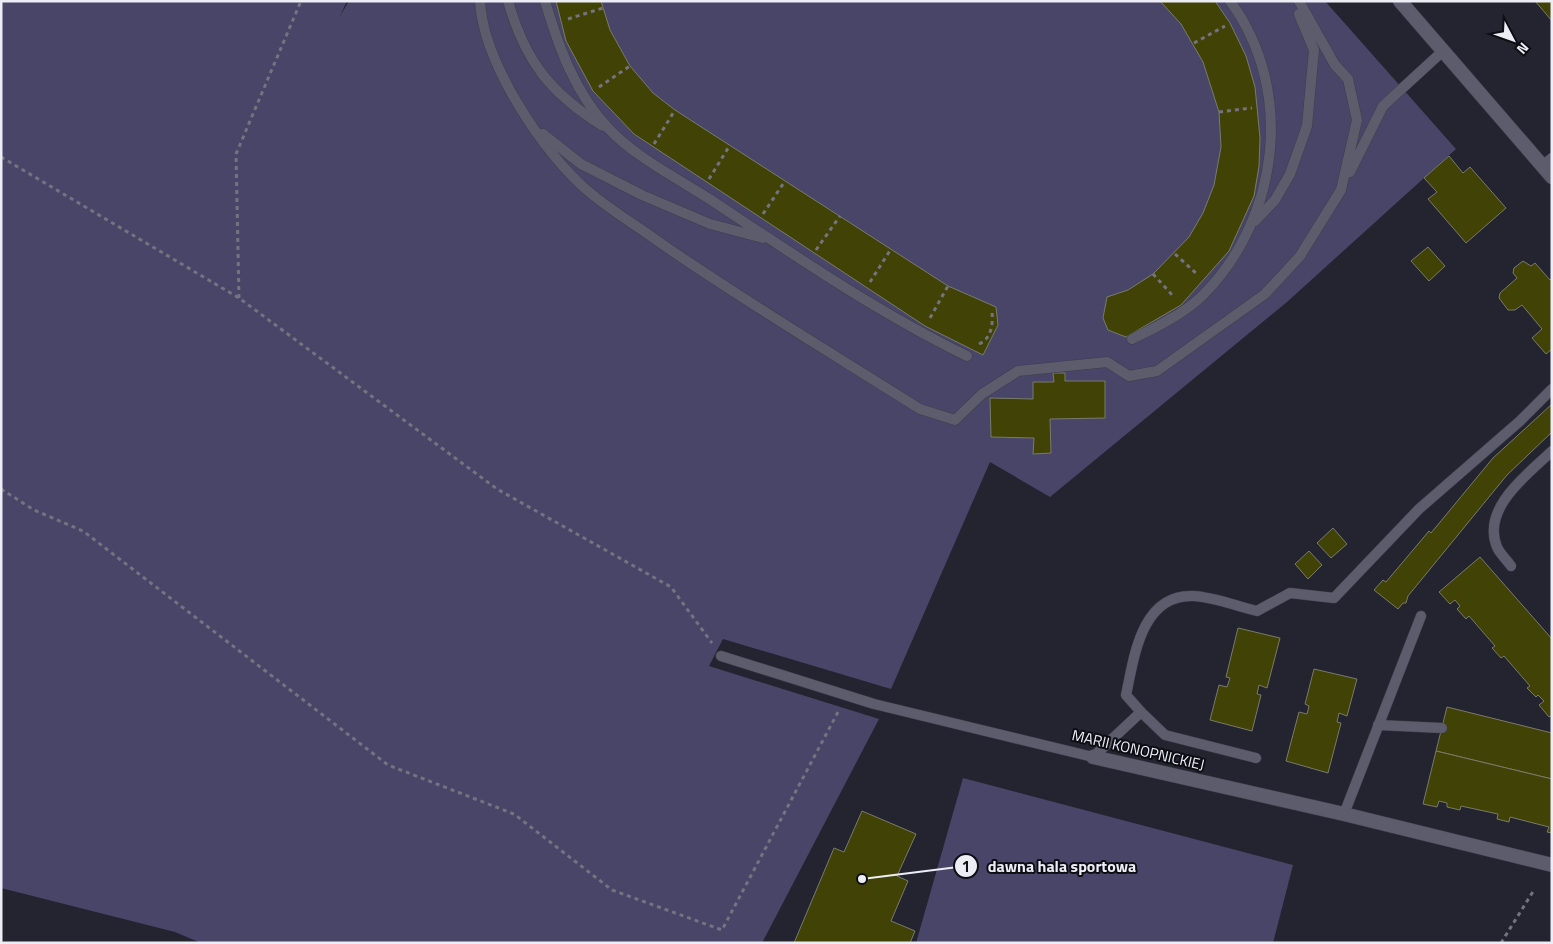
<svg xmlns="http://www.w3.org/2000/svg" width="1553" height="944" font-family="'Titillium Web',sans-serif">
<style>
.green{fill:#484568}
.building{fill:#414206;stroke:#797b6a}
.lines{fill:none;stroke-linecap:round;stroke-linejoin:round}
.service-casing{stroke:#3e3e49;stroke-width:11}
.minor-casing{stroke:#3e3e49;stroke-width:15}
.tertiary-casing{stroke:#3e3e49;stroke-width:15}
.path{stroke:#74737f;stroke-width:3;stroke-dasharray:4 4;stroke-linecap:butt}
.service{stroke:#5d5c6c;stroke-width:10}
.minor{stroke:#5d5c6c;stroke-width:14}
.tertiary{stroke:#5d5c6c;stroke-width:14}
.labels{text-anchor:middle;stroke-width:4;stroke-linejoin:round;paint-order:stroke}
.street-label{font-size:15px;fill:#ededf6;stroke:#0d0d13}
.leader{fill:none;stroke:#ededf6;stroke-width:2}
.callout-dot{fill:#ededf6;stroke:#0d0d13;stroke-width:2}
.mark-label{font-size:15px;text-anchor:middle;font-weight:bold;fill:#111}
.callout-label{font-size:16px;text-anchor:middle;font-weight:bold;fill:#ededf6;stroke:#0d0d13;stroke-width:4;stroke-linejoin:round;paint-order:stroke}
</style>
<rect width="100%" height="100%" fill="#242330"/>
<g class="green">
<polygon points="1,1 347,1 340,16 349,1 1325,1 1456,149 1287,302 1050,497 990,462 891,689 723,639 709,666 879,719 762,943 201,943 175,932 1,888"/>
<polygon points="963,778 1293,865 1273,943 916,943"/>
</g>
<g class="building">
<polygon points="556,1 601,1 610,30 630,66 653,93 675,110 948,286 996,307 998,325 983,355 925,326 634,134 593,91 566,41"/>
<polygon points="1160,1 1215,1 1230,23 1246,56 1255,87 1260,138 1259,166 1254,196 1229,251 1181,305 1126,337 1108,330 1103,318 1107,297 1128,290 1153,274 1189,237 1203,213 1214,185 1221,147 1219,112 1203,62 1181,24"/>
<polygon points="1535,1 1552,1 1552,21"/>
<polygon points="1449,156 1463,173 1470,167 1506,208 1466,243 1428,199 1437,192 1424,178"/>
<polygon points="1428,247 1445,266 1429,281 1411,261"/>
<polygon points="1523,261 1531,266 1535,263 1550,280 1552,278 1552,349 1546,354 1532,338 1542,329 1522,305 1515,310 1508,310 1499,298 1500,293 1517,278 1513,273 1514,268"/>
<polygon points="1053,373 1065,373 1065,381 1105,381 1105,418 1050,419 1051,453 1033,454 1034,438 991,437 990,398 1033,399 1033,382 1054,382"/>
<polygon points="1552,404 1552,432 1507,475 1408,596 1406,603 1403,603 1398,609 1374,590 1383,580 1386,582 1429,531 1431,533 1493,458"/>
<polygon points="1333,528 1347,544 1331,558 1317,543"/>
<polygon points="1309,551 1322,565 1308,579 1295,564"/>
<polygon points="1480,557 1552,639 1552,715 1549,717 1539,705 1544,701 1538,695 1536,697 1527,688 1530,686 1504,656 1501,658 1492,648 1495,646 1469,616 1466,619 1457,609 1460,606 1455,600 1450,604 1439,592"/>
<polygon points="1238,628 1280,638 1267,688 1259,685 1257,694 1261,695 1252,731 1210,720 1219,685 1227,687 1230,678 1226,677"/>
<polygon points="1314,669 1357,679 1347,716 1339,713 1337,722 1341,723 1328,773 1286,761 1299,712 1307,714 1309,706 1305,704"/>
<polygon points="1447,707 1552,733 1552,779 1436,751"/>
<polygon points="1436,751 1552,779 1552,833 1547,832 1549,827 1510,817 1509,822 1497,819 1498,814 1461,806 1460,810 1447,807 1447,803 1439,801 1437,807 1423,804"/>
<polygon points="862,811 916,834 897,876 908,881 891,921 915,931 910,943 794,943 834,848 844,852"/>
</g>
<g class="lines">
<defs>
<g id="service">
<path d="M480,1C483,62 543,153 588,191C610,210 636,225 659,242C744,301 833,354 920,409L955,420L982,394L1018,371L1107,362L1129,376L1157,371L1265,294L1300,256L1341,190L1357,120L1348,79L1335,65L1299,1"/>
<path d="M508,1C525,61 550,93 603,126"/>
<path d="M545,1C559,48 575,93 609,129C635,157 679,179 711,200C794,255 877,312 967,356"/>
<polyline points="543,134 581,164 642,195 710,224 763,238"/>
<polyline points="1542,166 1552,158"/>
<polyline points="1350,172 1383,106 1444,50"/>
<polyline points="1255,221 1275,200 1290,174 1307,126 1314,50 1299,14"/>
<path d="M1132,339C1157,327 1183,314 1203,295C1280,218 1295,89 1230,1"/>
<path d="M1511,566C1507,560 1500,554 1497,547C1481,508 1528,474 1552,451"/>
<polyline points="721,656 874,704 1093,757 1141,712 1165,735 1256,758"/>
<path d="M1141,712L1126,695C1134,658 1141,594 1193,596C1214,597 1236,606 1257,611L1290,593L1334,598L1419,509L1520,421L1552,389"/>
<polyline points="1378,725 1442,728"/>
<polyline points="1344,814 1421,616"/>
</g>
<polyline id="minor" points="1093,757 1344,814 1552,865"/>
<polyline id="tertiary" points="1400,1 1552,177"/>
</defs>
<use href="#service" class="service-casing"/>
<use href="#minor" class="minor-casing"/>
<use href="#tertiary" class="tertiary-casing"/>
<g class="path">
<polyline points="568,19 603,8"/>
<polyline points="1194,43 1225,26"/>
<polyline points="599,87 630,66"/>
<polyline points="1219,112 1252,108"/>
<polyline points="654,144 675,110"/>
<polyline points="1,157 239,298 497,489 671,587 712,643"/>
<polyline points="709,179 730,145"/>
<polyline points="763,214 785,181"/>
<polyline points="816,250 840,216"/>
<polyline points="1175,254 1198,275"/>
<polyline points="1153,274 1174,297"/>
<polyline points="870,282 891,249"/>
<polyline points="239,298 236,154 301,1"/>
<polyline points="930,318 948,286"/>
<path d="M979,344C992,338 993,324 992,311"/>
<polyline points="1,489 34,510 83,531 388,765 514,814 612,890 722,930 838,712"/>
<polyline points="1501,943 1534,890"/>
</g>
<use href="#service" class="service"/>
<use href="#minor" class="minor"/>
<use href="#tertiary" class="tertiary"/>
</g>
<g class="labels">
<g class="street-label">
<text transform="translate(1138 750) rotate(13)" y="5">MARII KONOPNICKIEJ</text>
</g>
</g>
<path class="leader" d="M862 879L966 866"/>
<g class="callout-dot">
<circle cx="862" cy="879" r="5"/>
<circle cx="966" cy="866" r="12"/>
</g>
<g class="mark-label">
<text x="966" y="872">1</text>
</g>
<g class="callout-label">
<text x="1062" y="872">dawna hala sportowa</text>
</g>
<rect width="1553" height="944" fill="none" stroke="#ededf6" stroke-width="5"/>
<g transform="translate(1513 40) rotate(131)" stroke="#0d0d13" stroke-width="4" paint-order="stroke">
<path d="M0-4L9 19L0 12L-9 19Z" fill="#ededf6"/>
<text y="-8" font-size="14" font-weight="bold" text-anchor="middle" fill="#ededf6">N</text>
</g>
</svg>
